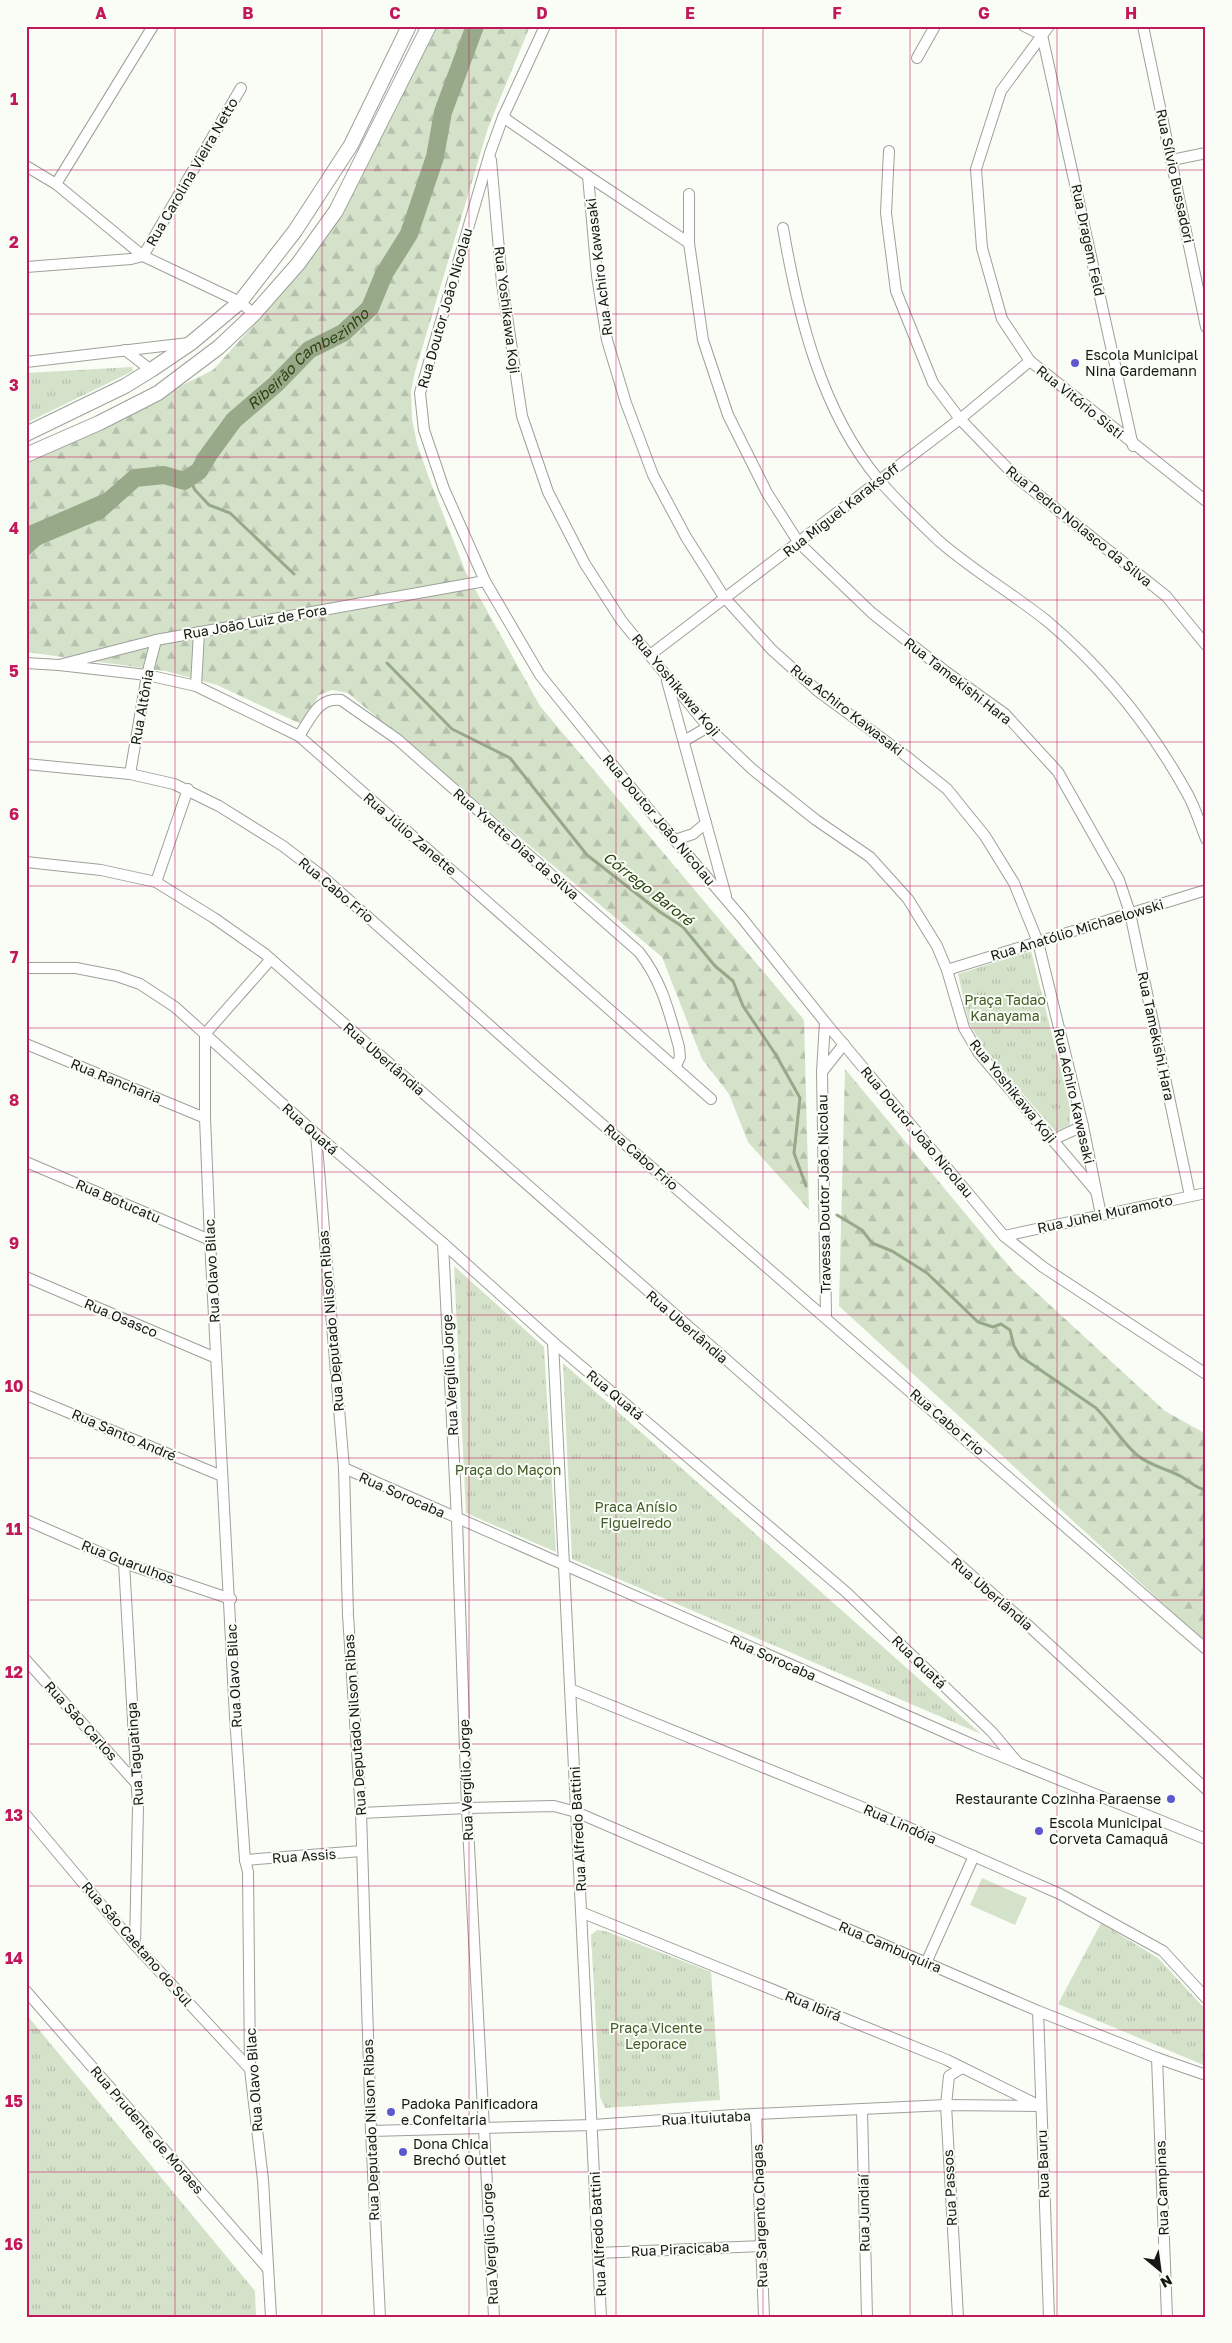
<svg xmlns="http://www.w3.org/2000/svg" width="1232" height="2343" font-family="'Golos Text',sans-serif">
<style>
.grass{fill:url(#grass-tufts)}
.forest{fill:url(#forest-firs)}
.garden{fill:#d5e2ca}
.water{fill:#97a988}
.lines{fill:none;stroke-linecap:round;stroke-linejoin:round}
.stream{stroke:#97a988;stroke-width:3}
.river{stroke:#97a988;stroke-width:18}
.street-casing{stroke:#9da19a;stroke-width:12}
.secondary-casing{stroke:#9da19a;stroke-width:16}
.street{stroke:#fff;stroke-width:10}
.secondary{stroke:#fff;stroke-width:14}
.grid{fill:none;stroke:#c2185b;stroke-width:1;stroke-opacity:0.55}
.poi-dot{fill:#5e58d0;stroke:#f9fdf5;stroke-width:2}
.labels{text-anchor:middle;stroke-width:4;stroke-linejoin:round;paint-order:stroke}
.street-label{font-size:14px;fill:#171816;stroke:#f9fdf5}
.poi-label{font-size:14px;fill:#171816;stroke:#f9fdf5;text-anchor:start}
.park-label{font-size:14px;fill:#415a28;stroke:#f9fdf5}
.water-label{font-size:15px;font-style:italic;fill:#2c4310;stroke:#f9fdf5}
.neatline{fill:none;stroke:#c2185b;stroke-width:2}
.grid-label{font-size:16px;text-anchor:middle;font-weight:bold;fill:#c2185b}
</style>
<defs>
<pattern id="grass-tufts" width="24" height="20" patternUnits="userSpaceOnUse" patternTransform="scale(1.25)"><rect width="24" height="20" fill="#d5e2ca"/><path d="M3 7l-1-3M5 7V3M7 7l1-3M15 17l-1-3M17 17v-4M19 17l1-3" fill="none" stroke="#b6c1ad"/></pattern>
<pattern id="forest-firs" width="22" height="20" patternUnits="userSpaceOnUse" patternTransform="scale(1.25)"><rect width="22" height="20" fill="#d5e2ca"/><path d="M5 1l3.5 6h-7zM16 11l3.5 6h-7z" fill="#b6c1ad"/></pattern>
</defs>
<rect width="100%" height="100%" fill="#f9fdf5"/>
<g class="grass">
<polygon points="132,367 133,371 26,423 26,373"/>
<polygon points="1031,951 1070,1107 1070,1125 1055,1131 984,1048 969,1023 958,974"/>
<polygon points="454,1266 544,1347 556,1552 466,1513"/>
<polygon points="563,1363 981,1734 572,1559"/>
<polygon points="1101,1923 1158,1958 1206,2010 1206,2066 1058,2004"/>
<polygon points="597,1930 605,1931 711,1972 720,2100 605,2108 600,2097 591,1935"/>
<polygon points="26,2014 255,2291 256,2317 26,2317"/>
</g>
<g class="forest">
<polygon points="431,26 530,26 488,128 415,372 411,391 412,419 417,444 429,478 466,573 540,706 804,1020 809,1210 748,1142 729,1094 702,1059 662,957 348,693 332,690 319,695 303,725 217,685 166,671 26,652 26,458 85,433 213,370 278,298 318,247"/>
<polygon points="845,1069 1014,1272 1165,1411 1206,1434 1206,1643 839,1306"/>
</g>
<polygon class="garden" points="982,1878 1027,1898 1015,1925 970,1905"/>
<polygon class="water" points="156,471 39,546 26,558 26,527"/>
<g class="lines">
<g class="stream">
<polyline points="189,478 195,490 209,505 230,513 294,574"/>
<polyline points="387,663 452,729 510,758 587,855 660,912 683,927 715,966 733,981 743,1006 776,1055 800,1098 794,1153 806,1186"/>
<path d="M837,1215L862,1230L872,1243L892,1251L927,1273L978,1322L993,1327L1001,1324L1010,1330L1014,1346L1020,1356L1096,1408C1111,1423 1121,1441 1137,1455C1150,1466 1168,1469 1182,1477C1193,1483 1193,1487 1206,1490"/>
</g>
<path class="river" id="s1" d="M26,541L98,511L135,478L164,475L184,481L199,471L209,454L234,420L276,384L309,350L343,333L370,308L384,274L409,234L435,157L443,112L475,26"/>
<defs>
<g id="street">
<polyline points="545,26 503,117 490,153 420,393 424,430 444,489 485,581 540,675 655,817 742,918 825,1022 1004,1236 1043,1267 1206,1374"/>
<polyline points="1024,26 1042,35"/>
<polyline points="1049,26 1001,91 976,169 982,248 1002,319 1030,361 1206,501"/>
<polyline points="1143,26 1206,327"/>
<polyline points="1042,35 1133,446"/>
<polyline points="917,58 935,26"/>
<polyline points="503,117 588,176 689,243"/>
<polyline points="889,151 886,213 896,291 933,383 960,419 1016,477 1166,596 1206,645"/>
<polyline points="491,160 502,283 522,416 548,492 585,564 621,620 708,727 752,769 816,820 870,857 908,899 937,946 947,970 964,1028 978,1052 1095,1190"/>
<polyline points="1172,160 1206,153"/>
<polyline points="26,166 56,184 143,256 240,302 254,314"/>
<polyline points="588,176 597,276 607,340 626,403 653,475 686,537 724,597 772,650 819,692 906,756 947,789 985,836 1014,883 1038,942 1083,1126 1101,1215"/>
<polyline points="56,184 153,26"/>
<polyline points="689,194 689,243 703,340 728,415 767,493 799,543 872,613 945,671 1005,714 1058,772 1119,880 1130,913 1190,1196"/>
<path d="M783,228C798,315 821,411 879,480C897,501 919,522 939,541C972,570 1012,593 1047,621C1104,669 1151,728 1187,793C1195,807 1200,824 1206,839"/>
<polyline points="26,267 131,259 143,256 241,88"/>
<polyline points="125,350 151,370"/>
<polyline points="26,362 189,343"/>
<polyline points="650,655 960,419 1030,361"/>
<polyline points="26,663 59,665 156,640 485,581"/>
<polyline points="59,665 147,675 196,686 299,736 711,1099"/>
<polyline points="667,681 726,896"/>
<polyline points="196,686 199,632"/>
<path d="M299,736C311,718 318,697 341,700L397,739L639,952C662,981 669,1012 679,1047L680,1057L676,1066"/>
<polyline points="684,741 708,727"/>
<polyline points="26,764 130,774 174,784 219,806 283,846 322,876 534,1065 1206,1649"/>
<polyline points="130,774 147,675 156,640"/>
<polyline points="675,840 693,834 706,823"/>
<polyline points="26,862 101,870 156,882 214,918 265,954 1019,1617 1206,1789"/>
<polyline points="156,882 188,789"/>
<polyline points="26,968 76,968 117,976 140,984 175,1007 316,1134 443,1243 553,1342 846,1592 992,1732 1018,1763"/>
<polyline points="947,970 1206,890"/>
<polyline points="825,1022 822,1072 826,1316"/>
<polyline points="205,1034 205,1118 210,1240 235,1717 245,1860 248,1872 250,2069 263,2180 271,2317"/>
<polyline points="205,1034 271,959"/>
<polyline points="26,1044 205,1118"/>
<polyline points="822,1072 844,1044"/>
<polyline points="316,1134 344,1468 348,1615 361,1813 371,2131 380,2317"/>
<polyline points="1052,1140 1083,1126"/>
<polyline points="26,1162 210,1240"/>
<polyline points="1004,1236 1206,1193"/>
<polyline points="443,1243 457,1520 467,1808 494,2317"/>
<polyline points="26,1277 216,1358"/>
<polyline points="553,1342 601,2317"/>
<polyline points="26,1395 222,1476"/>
<polyline points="344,1468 976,1746 1206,1839"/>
<polyline points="26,1520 124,1563 231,1599"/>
<polyline points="124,1563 138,1807 135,1945"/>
<polyline points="26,1660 135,1782"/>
<polyline points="570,1689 864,1808 1060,1894 1163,1951 1206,1998"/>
<polyline points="361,1813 467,1808 554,1806 576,1812 1038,2011 1157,2058 1206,2075"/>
<polyline points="26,1815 135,1945 250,2069"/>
<polyline points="245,1860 362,1851"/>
<polyline points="583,1913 947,2060 1038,2105"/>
<polyline points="926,1963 974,1856"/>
<polyline points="26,1991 268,2269"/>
<polyline points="1038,2011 1049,2317"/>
<polyline points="1157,2058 1167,2317"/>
<polyline points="862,2110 867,2317"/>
<polyline points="756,2115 764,2317"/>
<polyline points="371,2131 593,2125 733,2115 946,2105 1041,2106"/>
<polyline points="598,2253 762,2246"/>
<polyline points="958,2317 946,2105 949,2076 962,2068"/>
</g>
<g id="secondary">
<polyline points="26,434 125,386 151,370 191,343 240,302 295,231 351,145 409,26"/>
<polyline points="26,455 99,423 158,393 219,347 254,314 298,264 336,211 429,26"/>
</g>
</defs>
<use href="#street" class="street-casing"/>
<use href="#secondary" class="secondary-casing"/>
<use href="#street" class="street"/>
<use href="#secondary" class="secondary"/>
</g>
<path class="grid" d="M175,26V2317M322,26V2317M469,26V2317M616,26V2317M763,26V2317M910,26V2317M1057,26V2317M26,170H1206M26,314H1206M26,457H1206M26,600H1206M26,742H1206M26,886H1206M26,1028H1206M26,1172H1206M26,1315H1206M26,1458H1206M26,1600H1206M26,1744H1206M26,1886H1206M26,2030H1206M26,2172H1206"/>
<g class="poi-dot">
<circle cx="1075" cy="363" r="5"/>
<circle cx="1171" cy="1799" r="5"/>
<circle cx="1039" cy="1831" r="5"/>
<circle cx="391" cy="2112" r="5"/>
<circle cx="403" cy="2152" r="5"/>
</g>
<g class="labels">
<g class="street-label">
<text transform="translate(192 172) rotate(-60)" y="5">Rua Carolina Vieira Netto</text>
<text transform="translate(1175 176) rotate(78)" y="5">Rua Sílvio Bussadori</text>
<text transform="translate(1088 240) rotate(78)" y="5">Rua Dragem Feld</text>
<text transform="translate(599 267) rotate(-97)" y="5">Rua Achiro Kawasaki</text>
<text transform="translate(445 308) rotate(-74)" y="5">Rua Doutor João Nicolau</text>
<text transform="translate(507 310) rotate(83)" y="5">Rua Yoshikawa Koji</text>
<text transform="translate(1080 402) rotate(39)" y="5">Rua Vitório Sisti</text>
<text transform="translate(841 510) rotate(-38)" y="5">Rua Miguel Karaksoff</text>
<text transform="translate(1079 526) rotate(39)" y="5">Rua Pedro Nolasco da Silva</text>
<text transform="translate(255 622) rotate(-10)" y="5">Rua João Luiz de Fora</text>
<text transform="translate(958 681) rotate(38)" y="5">Rua Tamekishi Hara</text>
<text transform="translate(676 685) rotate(50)" y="5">Rua Yoshikawa Koji</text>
<text transform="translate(142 707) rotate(-80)" y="5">Rua Altônia</text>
<text transform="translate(847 710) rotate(38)" y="5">Rua Achiro Kawasaki</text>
<text transform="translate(659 820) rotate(50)" y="5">Rua Doutor João Nicolau</text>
<text transform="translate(410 834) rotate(41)" y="5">Rua Júlio Zanette</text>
<text transform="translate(516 844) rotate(41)" y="5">Rua Yvette Dias da Silva</text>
<text transform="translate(336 890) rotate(40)" y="5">Rua Cabo Frio</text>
<text transform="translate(1077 930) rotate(-17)" y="5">Rua Anatólio Michaelowski</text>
<text transform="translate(1156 1036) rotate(78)" y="5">Rua Tamekishi Hara</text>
<text transform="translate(384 1059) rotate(41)" y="5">Rua Uberlândia</text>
<text transform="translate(116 1081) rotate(22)" y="5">Rua Rancharia</text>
<text transform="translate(1013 1091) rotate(51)" y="5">Rua Yoshikawa Koji</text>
<text transform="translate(1074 1096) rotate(77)" y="5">Rua Achiro Kawasaki</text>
<text transform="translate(310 1129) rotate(42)" y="5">Rua Quatá</text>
<text transform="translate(917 1132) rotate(50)" y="5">Rua Doutor João Nicolau</text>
<text transform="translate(641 1157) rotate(41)" y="5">Rua Cabo Frio</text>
<text transform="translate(824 1194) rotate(-91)" y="5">Travessa Doutor João Nicolau</text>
<text transform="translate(118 1201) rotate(23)" y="5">Rua Botucatu</text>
<text transform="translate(1105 1214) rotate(-12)" y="5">Rua Juhei Muramoto</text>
<text transform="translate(212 1271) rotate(-93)" y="5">Rua Olavo Bilac</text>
<text transform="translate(121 1318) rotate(23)" y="5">Rua Osasco</text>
<text transform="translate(331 1321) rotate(-95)" y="5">Rua Deputado Nilson Ribas</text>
<text transform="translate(687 1327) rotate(41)" y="5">Rua Uberlândia</text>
<text transform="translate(450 1375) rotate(-93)" y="5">Rua Vergílio Jorge</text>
<text transform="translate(615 1395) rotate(40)" y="5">Rua Quatá</text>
<text transform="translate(947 1422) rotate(41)" y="5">Rua Cabo Frio</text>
<text transform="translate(124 1435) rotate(23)" y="5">Rua Santo André</text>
<text transform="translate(402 1495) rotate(24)" y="5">Rua Sorocaba</text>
<text transform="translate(128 1562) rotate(21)" y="5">Rua Guarulhos</text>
<text transform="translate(992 1594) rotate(41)" y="5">Rua Uberlândia</text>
<text transform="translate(773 1658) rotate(24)" y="5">Rua Sorocaba</text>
<text transform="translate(919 1662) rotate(44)" y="5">Rua Quatá</text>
<text transform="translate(234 1676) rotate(-93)" y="5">Rua Olavo Bilac</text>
<text transform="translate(81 1721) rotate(48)" y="5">Rua São Carlos</text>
<text transform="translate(355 1725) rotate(-94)" y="5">Rua Deputado Nilson Ribas</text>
<text transform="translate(135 1754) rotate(-94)" y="5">Rua Taguatinga</text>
<text transform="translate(466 1780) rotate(-92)" y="5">Rua Vergílio Jorge</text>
<text transform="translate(900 1824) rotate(24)" y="5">Rua Lindóia</text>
<text transform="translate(578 1829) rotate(-93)" y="5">Rua Alfredo Battini</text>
<text transform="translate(304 1856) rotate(-4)" y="5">Rua Assis</text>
<text transform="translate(137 1944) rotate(49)" y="5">Rua São Caetano do Sul</text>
<text transform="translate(890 1947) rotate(23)" y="5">Rua Cambuquira</text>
<text transform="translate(813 2006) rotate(22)" y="5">Rua Ibirá</text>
<text transform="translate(254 2080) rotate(-94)" y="5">Rua Olavo Bilac</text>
<text transform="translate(706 2118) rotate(-3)" y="5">Rua Ituiutaba</text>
<text transform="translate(147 2130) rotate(49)" y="5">Rua Prudente de Moraes</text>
<text transform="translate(371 2130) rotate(-92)" y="5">Rua Deputado Nilson Ribas</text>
<text transform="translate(1043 2164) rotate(-92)" y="5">Rua Bauru</text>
<text transform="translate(950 2188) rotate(-93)" y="5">Rua Passos</text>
<text transform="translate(1162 2188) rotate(-92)" y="5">Rua Campinas</text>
<text transform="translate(864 2213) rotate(-91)" y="5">Rua Jundiaí</text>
<text transform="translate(760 2216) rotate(-92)" y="5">Rua Sargento Chagas</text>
<text transform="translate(598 2234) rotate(-93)" y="5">Rua Alfredo Battini</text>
<text transform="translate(490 2244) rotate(-93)" y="5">Rua Vergílio Jorge</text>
<text transform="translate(680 2249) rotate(-3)" y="5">Rua Piracicaba</text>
</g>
<g class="poi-label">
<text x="1085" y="360">Escola Municipal<tspan x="1085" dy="16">Nina Gardemann</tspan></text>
<text x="1161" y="1804" text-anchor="end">Restaurante Cozinha Paraense</text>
<text x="1049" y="1828">Escola Municipal<tspan x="1049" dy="16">Corveta Camaquã</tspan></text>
<text x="401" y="2109">Padoka Panificadora<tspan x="401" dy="16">e Confeitaria</tspan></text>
<text x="413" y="2149">Dona Chica<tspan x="413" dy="16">Brechó Outlet</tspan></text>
</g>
<g class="park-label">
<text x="1005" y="1005">Praça Tadao<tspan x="1005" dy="16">Kanayama</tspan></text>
<text x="508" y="1475">Praça do Maçon</text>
<text x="636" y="1512">Praca Anísio<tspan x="636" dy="16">Figueiredo</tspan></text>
<text x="656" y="2033">Praça Vicente<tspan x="656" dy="16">Leporace</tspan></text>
</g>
<g class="water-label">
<text dy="5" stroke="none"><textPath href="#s1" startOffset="354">Ribeirão Cambezinho</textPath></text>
<text transform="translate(648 889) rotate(38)" y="5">Córrego Baroré</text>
</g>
</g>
<rect width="1232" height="2343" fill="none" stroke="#f9fdf5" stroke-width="55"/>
<g transform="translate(1160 2270) rotate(151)" stroke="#f9fdf5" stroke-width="4" paint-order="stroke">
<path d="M0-4L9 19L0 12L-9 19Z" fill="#171816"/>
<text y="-8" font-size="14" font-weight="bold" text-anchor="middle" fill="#171816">N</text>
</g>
<rect x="28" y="28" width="1176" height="2288" class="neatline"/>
<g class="grid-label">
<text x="101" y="19">A</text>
<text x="248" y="19">B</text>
<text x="395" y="19">C</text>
<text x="542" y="19">D</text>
<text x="690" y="19">E</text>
<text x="837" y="19">F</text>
<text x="984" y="19">G</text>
<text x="1131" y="19">H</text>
<text x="14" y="105">1</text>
<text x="14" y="248">2</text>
<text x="14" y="391">3</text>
<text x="14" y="534">4</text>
<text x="14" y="677">5</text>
<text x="14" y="820">6</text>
<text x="14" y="963">7</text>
<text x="14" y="1106">8</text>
<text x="14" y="1249">9</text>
<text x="14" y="1392">10</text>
<text x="14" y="1535">11</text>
<text x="14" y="1678">12</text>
<text x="14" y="1821">13</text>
<text x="14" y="1964">14</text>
<text x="14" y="2107">15</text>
<text x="14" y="2250">16</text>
</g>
</svg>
